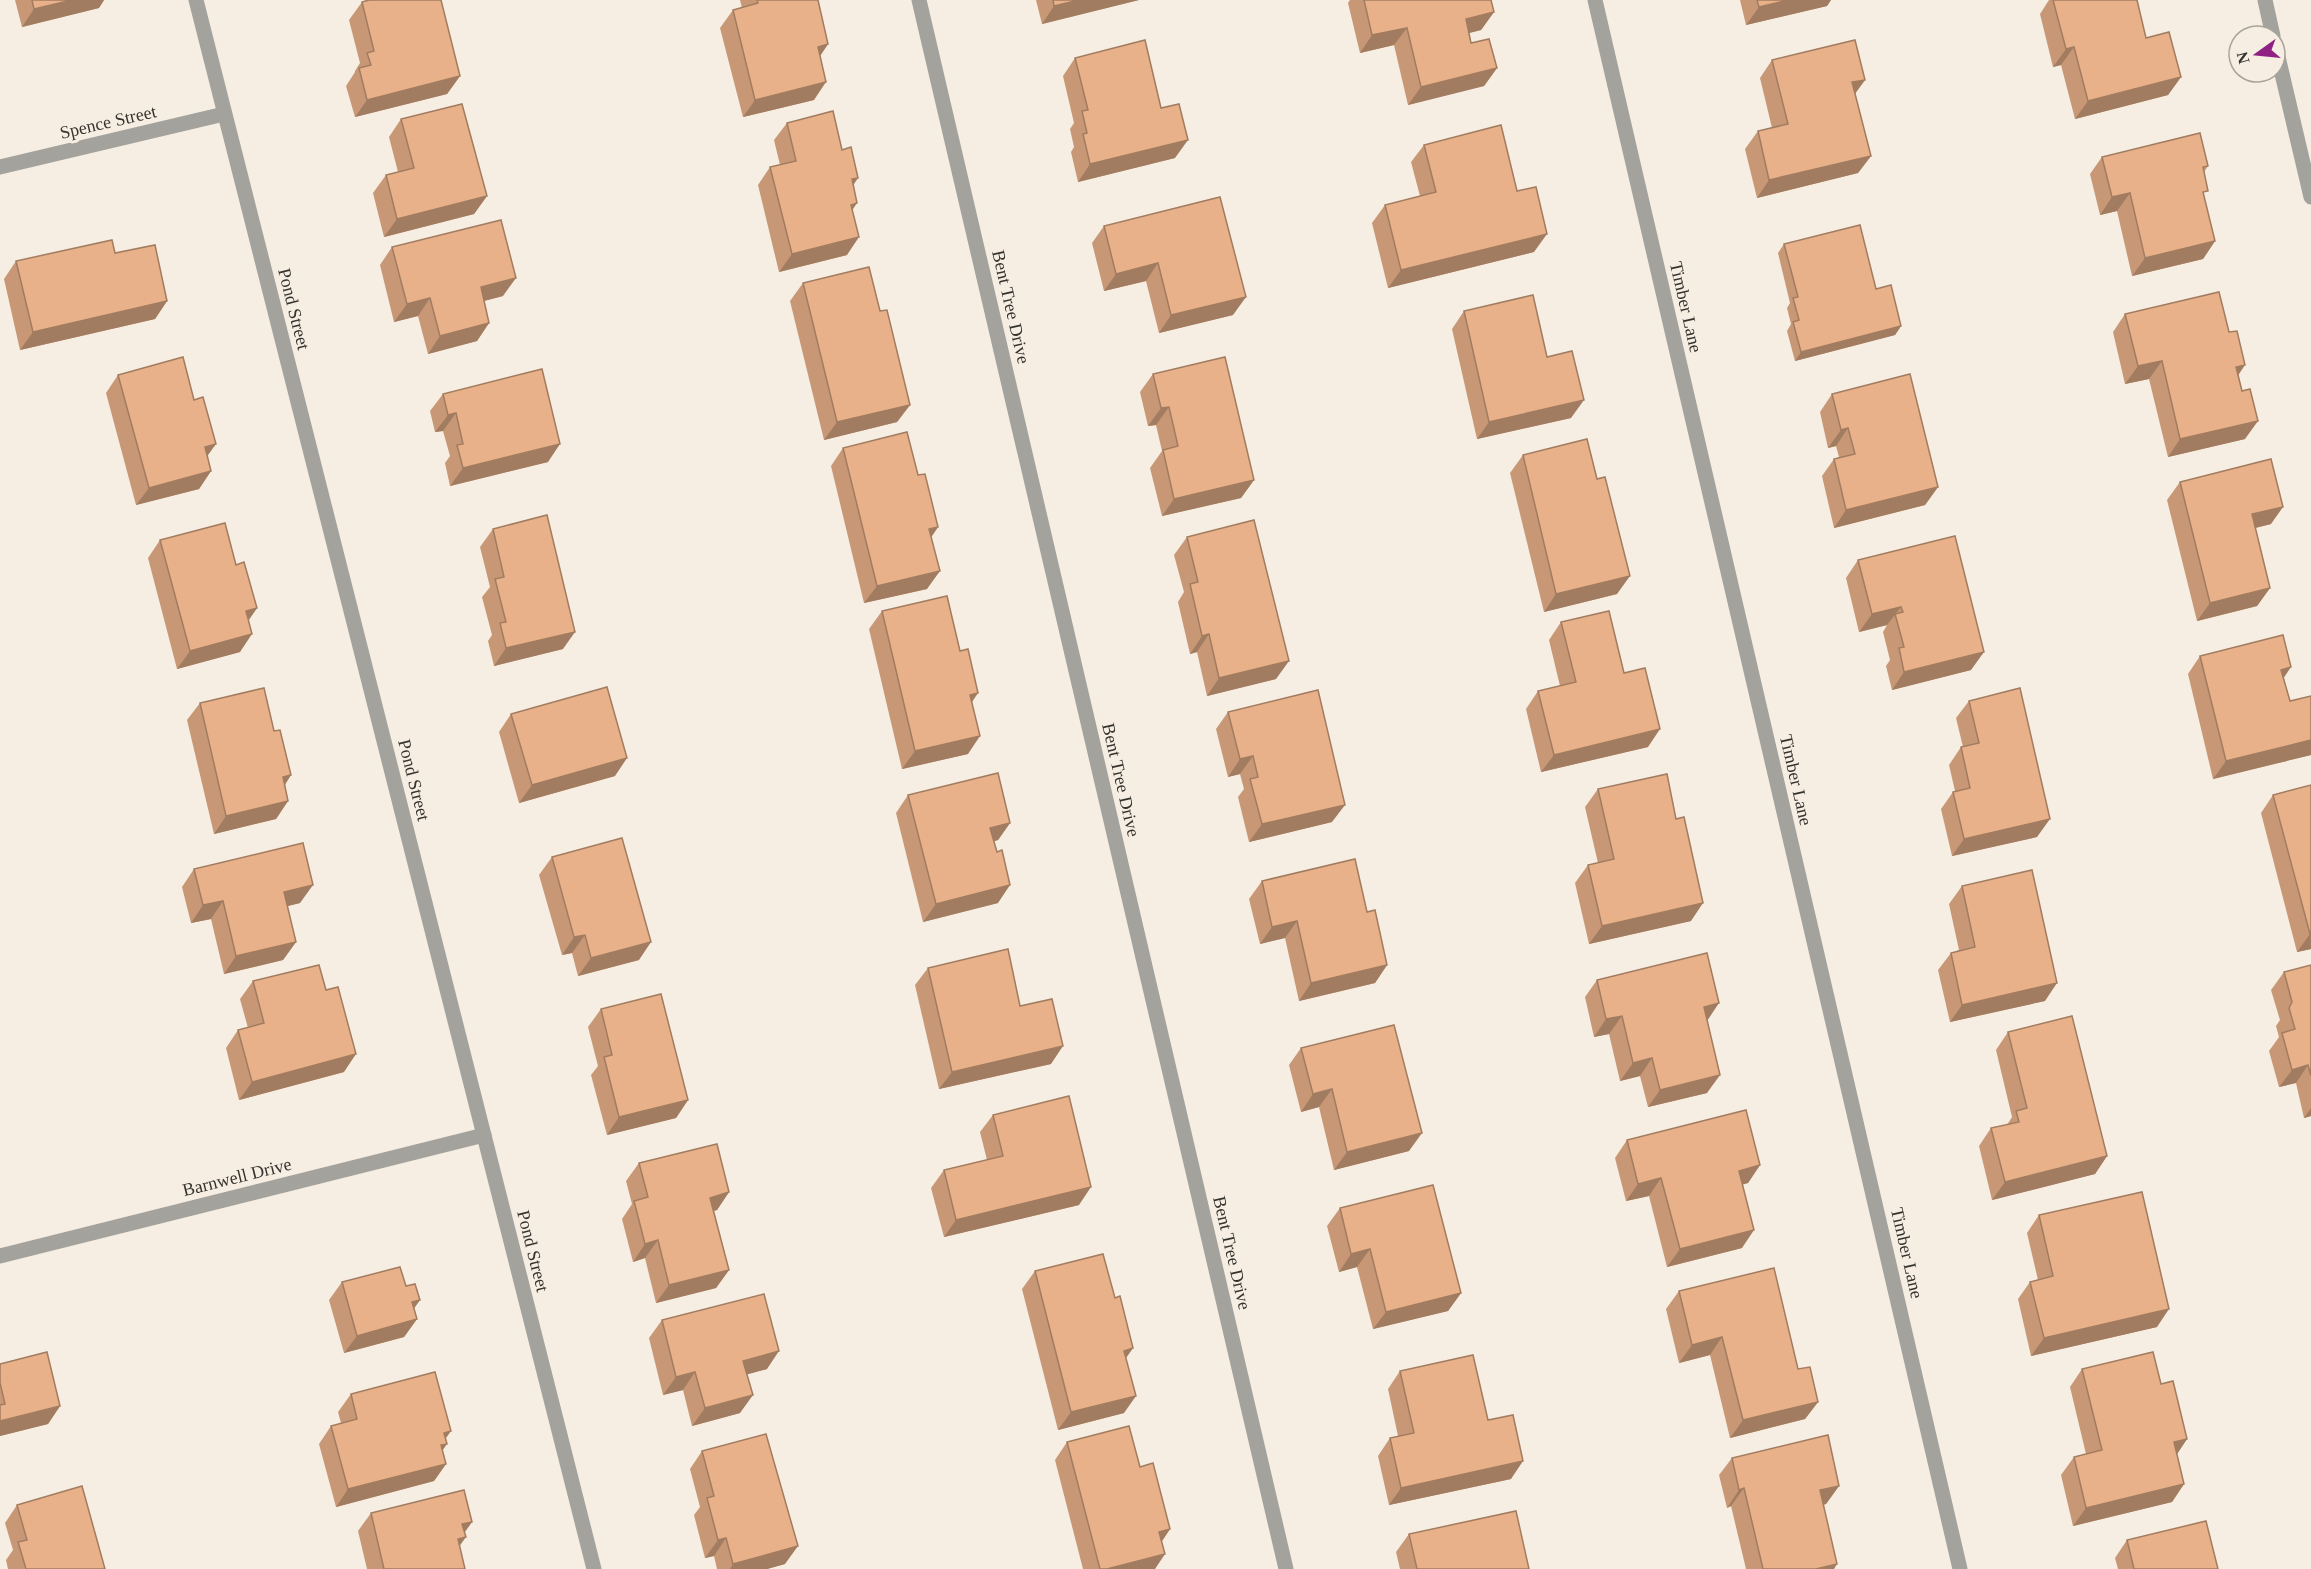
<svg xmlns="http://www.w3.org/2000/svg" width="2311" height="1569" font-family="Georgia,serif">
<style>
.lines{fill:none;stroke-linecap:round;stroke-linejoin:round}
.minor{stroke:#a3a29c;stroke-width:15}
.wall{fill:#c89876}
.shaded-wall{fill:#a27c60}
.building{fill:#e8b189;stroke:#a27c60;stroke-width:1.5}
.labels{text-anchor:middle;stroke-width:6;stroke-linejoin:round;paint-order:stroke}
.street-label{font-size:18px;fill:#36332f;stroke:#f6eee2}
</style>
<rect width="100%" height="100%" fill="#f6eee2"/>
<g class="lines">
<g class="minor">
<polyline points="196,0 594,1569"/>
<polyline points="919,0 1286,1569"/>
<polyline points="1595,0 1960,1569"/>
<polyline points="2265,0 2273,36"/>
<polyline points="2275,44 2311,197"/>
<polyline points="0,167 224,114"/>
<polyline points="0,1256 484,1135"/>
</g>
</g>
<g class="wall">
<polygon points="15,0 104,0 99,8 22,27"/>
<polygon points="740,0 818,0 828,44 820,56 814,100 743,117 720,28 733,10 742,8"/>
<polygon points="1036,0 1139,0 1042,24"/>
<polygon points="1350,0 1491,0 1494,12 1481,30 1469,33 1471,43 1497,68 1484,86 1408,105 1394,45 1360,53 1348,3"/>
<polygon points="1740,0 1831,0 1827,6 1746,25"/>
<polygon points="2049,0 2137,0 2146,38 2181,77 2168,95 2075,119 2061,65 2053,67 2040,14"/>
<polygon points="362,2 460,76 447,94 355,117 346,86 355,72 355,71 360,63 349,20"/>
<polygon points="1075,58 1161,108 1175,158 1078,182 1071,152 1074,147 1070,129 1074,123 1063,76"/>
<polygon points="1772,60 1865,80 1855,93 1871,156 1858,173 1757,198 1745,149 1758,131 1772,128 1760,78"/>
<polygon points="401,119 487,196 474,214 384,237 373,193 386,175 398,172 389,137"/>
<polygon points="787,123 842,150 853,185 852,210 847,255 779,272 758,185 770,167 780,165 774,140"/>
<polygon points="1424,145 1517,191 1534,252 1388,288 1372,223 1385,205 1420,196 1411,162"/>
<polygon points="2102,157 2208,166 2204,172 2204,197 2215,241 2203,259 2132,276 2117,211 2100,215 2090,174"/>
<polygon points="1104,226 1233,315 1159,333 1146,281 1104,291 1092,243"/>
<polygon points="1784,244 1876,289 1901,326 1895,335 1795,361 1787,331 1791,324 1787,308 1790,303 1778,253"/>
<polygon points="392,247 503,296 484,301 489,323 477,341 428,354 418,316 394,322 380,265"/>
<polygon points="115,253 167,301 155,319 20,350 4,279 16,261"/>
<polygon points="803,283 880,311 910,405 897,422 824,440 790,301"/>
<polygon points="1464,311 1547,357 1571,418 1477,439 1452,329"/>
<polygon points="2125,314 2238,375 2242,391 2245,439 2168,457 2149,379 2125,384 2113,332"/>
<polygon points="1153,374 1254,480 1241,498 1162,516 1150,468 1162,451 1156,425 1148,426 1140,392"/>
<polygon points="118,375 207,456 211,471 199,489 136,505 106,393"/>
<polygon points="443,394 548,462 450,486 445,463 450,456 443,431 435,432 430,411"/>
<polygon points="1832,394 1938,487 1925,505 1834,528 1822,476 1834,459 1839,457 1836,446 1828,448 1820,412"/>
<polygon points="843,448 918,475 938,527 931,537 927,589 864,603 831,466"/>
<polygon points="1523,455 1597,479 1617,594 1544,612 1510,473"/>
<polygon points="2180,482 2271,524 2255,528 2270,588 2257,606 2197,621 2167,500"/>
<polygon points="493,529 563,649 494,666 488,641 492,635 482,597 490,587 480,547"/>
<polygon points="1187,537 1276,679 1207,696 1197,652 1190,654 1178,602 1184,592 1174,555"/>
<polygon points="160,540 236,565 257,608 249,620 240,652 177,669 148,558"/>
<polygon points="1858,560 1971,670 1892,690 1886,666 1890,660 1883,632 1887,625 1859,632 1846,578"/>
<polygon points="882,611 972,702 968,754 902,769 869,629"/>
<polygon points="1561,622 1648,747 1541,772 1526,709 1538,691 1560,686 1549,640"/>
<polygon points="2200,656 2284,678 2290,701 2311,696 2311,755 2213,779 2188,674"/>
<polygon points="1969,701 2037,837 1952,856 1941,809 1953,792 1955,791 1949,765 1961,747 1963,747 1956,718"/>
<polygon points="200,703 274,731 291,775 285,785 288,801 276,819 214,834 187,720"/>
<polygon points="1228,712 1332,822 1249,842 1238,797 1244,789 1240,774 1228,777 1216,729"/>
<polygon points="511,714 615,776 519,803 499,732"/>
<polygon points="2311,785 2311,949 2297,952 2261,813 2273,795"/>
<polygon points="1598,789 1691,921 1589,944 1575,883 1588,865 1598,863 1585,807"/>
<polygon points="908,795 1010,823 998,840 994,841 998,903 923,922 896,813"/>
<polygon points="552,857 639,960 578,976 572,953 562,955 539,875"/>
<polygon points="194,869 300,903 287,906 296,942 283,960 224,974 211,919 191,923 182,887"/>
<polygon points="1262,881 1367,912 1387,965 1375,983 1299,1001 1285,938 1260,944 1249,899"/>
<polygon points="1962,886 2045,1001 1950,1022 1938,970 1951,953 1959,950 1949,904"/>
<polygon points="2311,965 2311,1116 2304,1118 2296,1083 2279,1087 2269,1051 2279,1037 2276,1026 2280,1020 2271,990 2284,972"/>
<polygon points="928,968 1020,1006 1051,1064 939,1089 915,985"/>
<polygon points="1597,980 1707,1020 1707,1093 1648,1107 1640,1076 1620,1081 1609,1034 1594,1037 1585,997"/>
<polygon points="253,981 326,990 344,1072 239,1100 226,1048 238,1030 248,1028 240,999"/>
<polygon points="601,1009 688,1100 676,1118 607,1135 591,1075 598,1066 588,1027"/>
<polygon points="2008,1032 2107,1156 2095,1174 1992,1200 1979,1146 1991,1128 2007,1125 2012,1117 1996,1050"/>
<polygon points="1301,1048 1409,1151 1334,1170 1319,1107 1301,1112 1289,1065"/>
<polygon points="993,1115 1079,1205 944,1237 931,1188 944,1170 987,1160 980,1132"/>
<polygon points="1627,1140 1760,1165 1748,1183 1743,1184 1742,1248 1667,1267 1649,1196 1626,1201 1615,1158"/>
<polygon points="639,1163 729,1192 717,1210 714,1211 729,1270 716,1288 656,1303 645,1258 633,1262 622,1219 632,1204 626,1181"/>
<polygon points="1340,1208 1461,1293 1448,1311 1373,1329 1357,1267 1339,1272 1327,1226"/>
<polygon points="2039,1215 2157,1327 2031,1356 2018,1299 2030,1282 2038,1280 2027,1233"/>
<polygon points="1035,1271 1115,1298 1133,1348 1126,1358 1124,1413 1058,1430 1022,1289"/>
<polygon points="342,1282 406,1286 420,1300 414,1308 417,1319 404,1337 344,1353 329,1300"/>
<polygon points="1679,1291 1798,1369 1818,1402 1805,1419 1730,1438 1710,1355 1679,1363 1666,1309"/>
<polygon points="662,1320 767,1369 747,1374 740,1413 692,1426 683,1390 663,1395 649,1338"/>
<polygon points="0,1364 60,1406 48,1424 0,1436"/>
<polygon points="2082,1369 2161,1384 2187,1439 2177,1454 2184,1484 2172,1502 2073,1526 2061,1475 2074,1457 2086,1454 2070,1387"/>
<polygon points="1400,1371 1511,1479 1389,1505 1378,1456 1390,1438 1398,1436 1388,1389"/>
<polygon points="351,1394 446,1439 442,1450 446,1464 434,1481 336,1507 319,1444 331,1426 341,1423 338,1412"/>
<polygon points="1067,1442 1140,1467 1170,1529 1162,1541 1155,1569 1083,1569 1055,1460"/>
<polygon points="702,1451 785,1564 767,1569 717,1569 714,1556 705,1558 694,1515 700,1507 690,1469"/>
<polygon points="1732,1458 1839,1486 1826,1504 1823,1505 1834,1569 1746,1569 1731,1506 1727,1508 1719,1475"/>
<polygon points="17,1505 105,1569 8,1569 6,1560 13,1550 5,1523"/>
<polygon points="371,1513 472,1522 464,1532 459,1546 465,1569 367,1569 358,1531"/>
<polygon points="1409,1534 1529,1569 1400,1569 1396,1552"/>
<polygon points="2127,1540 2218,1569 2118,1569 2115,1558"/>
</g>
<g class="shaded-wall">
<polygon points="72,0 104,0 99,8 22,27 34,9"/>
<polygon points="1079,0 1139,0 1042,24 1054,6"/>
<polygon points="1789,0 1831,0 1827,6 1746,25 1759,7"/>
<polygon points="1494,12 1481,30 1453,37 1466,19"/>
<polygon points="1407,28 1394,45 1360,53 1372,35"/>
<polygon points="828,44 816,62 818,47"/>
<polygon points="2074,47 2061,65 2053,67 2066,49"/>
<polygon points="1497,68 1484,86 1408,105 1421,87"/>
<polygon points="460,76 447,94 355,117 367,100"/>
<polygon points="2181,77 2168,95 2075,119 2088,101"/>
<polygon points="1865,80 1852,98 1852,82"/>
<polygon points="826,82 814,100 743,117 755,100"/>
<polygon points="1188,140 1175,158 1078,182 1090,164"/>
<polygon points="1871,156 1858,173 1757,198 1769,180"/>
<polygon points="858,178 846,196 852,179"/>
<polygon points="2130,193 2117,211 2100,215 2112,197"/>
<polygon points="487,196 474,214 384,237 397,219"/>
<polygon points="857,203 845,221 851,205"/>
<polygon points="1547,234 1534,252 1388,288 1401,270"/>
<polygon points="859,237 847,255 779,272 792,254"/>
<polygon points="2215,241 2203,259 2132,276 2145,258"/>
<polygon points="1158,263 1146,281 1104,291 1116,274"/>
<polygon points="516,278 503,296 468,305 481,287"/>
<polygon points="1246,297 1233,315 1159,333 1171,315"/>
<polygon points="430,298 418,316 394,322 407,304"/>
<polygon points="167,301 155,319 20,350 33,332"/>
<polygon points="489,323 477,341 428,354 440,336"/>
<polygon points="1901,326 1895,335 1795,361 1801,352"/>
<polygon points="2162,361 2149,379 2125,384 2138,366"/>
<polygon points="2245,365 2233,383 2236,367"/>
<polygon points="1584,400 1571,418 1477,439 1489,422"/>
<polygon points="910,405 897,422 824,440 837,422"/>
<polygon points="1169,407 1156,425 1148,426 1161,408"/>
<polygon points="456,413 443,431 435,432 448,415"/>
<polygon points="2258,421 2245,439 2168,457 2180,439"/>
<polygon points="1848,428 1836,446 1828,448 1841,430"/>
<polygon points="216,444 203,462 205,447"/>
<polygon points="560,444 548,462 450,486 463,468"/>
<polygon points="211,471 199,489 136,505 149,488"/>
<polygon points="1254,480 1241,498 1162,516 1174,499"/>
<polygon points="1938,487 1925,505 1834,528 1846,510"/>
<polygon points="2283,507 2271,524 2239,532 2252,514"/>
<polygon points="938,527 926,545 929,529"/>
<polygon points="940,571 927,589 864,603 877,586"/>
<polygon points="1630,576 1617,594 1544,612 1556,594"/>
<polygon points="2270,588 2257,606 2197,621 2210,603"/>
<polygon points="1901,607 1887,625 1859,632 1872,614"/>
<polygon points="257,608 244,626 246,611"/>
<polygon points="575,632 563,649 494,666 506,648"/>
<polygon points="252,634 240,652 177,669 190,651"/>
<polygon points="1209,634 1197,652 1190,654 1202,636"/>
<polygon points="1984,652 1971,670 1892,690 1904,672"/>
<polygon points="1289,661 1276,679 1207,696 1219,678"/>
<polygon points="2291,667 2279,685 2281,670"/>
<polygon points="978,693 966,711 970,695"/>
<polygon points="1660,729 1648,747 1541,772 1554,755"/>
<polygon points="980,736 968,754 902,769 915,751"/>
<polygon points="2311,740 2311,755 2213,779 2226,761"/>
<polygon points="1253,756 1240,774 1228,777 1240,759"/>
<polygon points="627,758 615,776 519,803 532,785"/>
<polygon points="291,775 279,793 283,777"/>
<polygon points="288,801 276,819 214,834 226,816"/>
<polygon points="1345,805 1332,822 1249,842 1262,824"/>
<polygon points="2050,819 2037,837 1952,856 1964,839"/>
<polygon points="1010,823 998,840 978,846 990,828"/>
<polygon points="313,885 300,903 272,910 284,892"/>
<polygon points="1010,885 998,903 923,922 936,904"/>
<polygon points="223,901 211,919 191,923 203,905"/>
<polygon points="1703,903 1691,921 1589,944 1602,926"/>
<polygon points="1297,921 1285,938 1260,944 1272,927"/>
<polygon points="2310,934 2311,934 2311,949 2297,952"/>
<polygon points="585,935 572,953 562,955 574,937"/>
<polygon points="296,942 283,960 224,974 236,956"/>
<polygon points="651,942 639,960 578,976 591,958"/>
<polygon points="1387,965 1375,983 1299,1001 1311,983"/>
<polygon points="2057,983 2045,1001 1950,1022 1962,1005"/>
<polygon points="1719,1003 1707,1021 1704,1007"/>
<polygon points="1622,1016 1609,1034 1594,1037 1606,1019"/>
<polygon points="1063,1046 1051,1064 939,1089 952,1072"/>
<polygon points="356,1054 344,1072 239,1100 252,1082"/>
<polygon points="1652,1058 1640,1076 1620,1081 1633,1063"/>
<polygon points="2308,1065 2296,1083 2279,1087 2292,1070"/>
<polygon points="1720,1075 1707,1093 1648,1107 1660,1090"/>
<polygon points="1332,1089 1319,1107 1301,1112 1313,1094"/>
<polygon points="688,1100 676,1118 607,1135 619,1117"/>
<polygon points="2311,1108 2311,1116 2304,1118"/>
<polygon points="1422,1133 1409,1151 1334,1170 1347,1152"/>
<polygon points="2107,1156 2095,1174 1992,1200 2005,1182"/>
<polygon points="1760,1165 1748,1183 1727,1189 1739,1171"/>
<polygon points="1661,1178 1649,1196 1626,1201 1638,1184"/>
<polygon points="1091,1187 1079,1205 944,1237 956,1220"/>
<polygon points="729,1192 717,1210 698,1215 710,1198"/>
<polygon points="1754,1230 1742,1248 1667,1267 1680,1249"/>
<polygon points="658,1240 645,1258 633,1262 645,1244"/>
<polygon points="1370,1249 1357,1267 1339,1272 1351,1254"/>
<polygon points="729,1270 716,1288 656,1303 669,1285"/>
<polygon points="1461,1293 1448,1311 1373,1329 1386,1312"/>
<polygon points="420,1300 407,1318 412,1302"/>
<polygon points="2169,1309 2157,1327 2031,1356 2044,1338"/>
<polygon points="417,1319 404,1337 344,1353 357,1336"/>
<polygon points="1722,1337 1710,1355 1679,1363 1692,1345"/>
<polygon points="1133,1348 1120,1366 1124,1351"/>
<polygon points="779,1351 767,1369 731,1379 743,1361"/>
<polygon points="695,1372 683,1390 663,1395 676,1377"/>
<polygon points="753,1395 740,1413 692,1426 705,1408"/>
<polygon points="1136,1396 1124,1413 1058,1430 1071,1412"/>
<polygon points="1818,1402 1805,1419 1730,1438 1743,1420"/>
<polygon points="60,1406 48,1424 0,1436 0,1421"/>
<polygon points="451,1431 441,1445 447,1444 435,1461 444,1433"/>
<polygon points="2187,1439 2175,1457 2174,1442"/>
<polygon points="1523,1461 1511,1479 1389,1505 1401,1488"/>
<polygon points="446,1464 434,1481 336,1507 348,1489"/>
<polygon points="2184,1484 2172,1502 2073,1526 2086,1508"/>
<polygon points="1839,1486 1826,1504 1808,1508 1820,1490"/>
<polygon points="1744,1488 1731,1506 1727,1508 1739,1490"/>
<polygon points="472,1522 460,1539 466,1537 453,1555 462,1524"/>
<polygon points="1170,1529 1158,1547 1159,1532"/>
<polygon points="726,1538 714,1556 705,1558 718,1540"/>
<polygon points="798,1546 785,1564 767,1569 730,1569 733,1564"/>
<polygon points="1165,1554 1155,1569 1107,1569"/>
<polygon points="1837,1564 1834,1569 1816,1569"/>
</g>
<g class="building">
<polygon points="32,0 72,0 34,9"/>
<polygon points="369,0 441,0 460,76 367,100 359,68 371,65 367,53 374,51 362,2"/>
<polygon points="757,0 818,0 828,44 818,47 826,82 755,100 733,10 758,3"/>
<polygon points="1053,0 1079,0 1054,6"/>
<polygon points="1364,0 1491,0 1494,12 1466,19 1471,43 1489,39 1497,68 1421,87 1407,28 1372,35"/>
<polygon points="1757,0 1789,0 1759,7"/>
<polygon points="2053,0 2137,0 2146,38 2169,32 2181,77 2088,101 2074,47 2066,49"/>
<polygon points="1145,40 1161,108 1179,104 1188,140 1090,164 1083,134 1087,133 1082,111 1088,110 1075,58"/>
<polygon points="1855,40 1865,80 1852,82 1871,156 1769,180 1758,131 1788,124 1772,60"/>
<polygon points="462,104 487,196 397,219 386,175 414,168 401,119"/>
<polygon points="833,111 842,150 851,147 858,178 852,179 857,203 851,205 859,237 792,254 770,167 796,161 787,123"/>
<polygon points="1501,125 1517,191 1536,187 1547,234 1401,270 1385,205 1436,192 1424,145"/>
<polygon points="2200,133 2208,166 2203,167 2208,191 2203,192 2215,241 2145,258 2130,193 2112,197 2102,157"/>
<polygon points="1220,197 1246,297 1171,315 1158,263 1116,274 1104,226"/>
<polygon points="501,220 516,278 481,287 489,323 440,336 430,298 407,304 392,247"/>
<polygon points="1860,225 1876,289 1891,285 1901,326 1801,352 1793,322 1799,320 1793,298 1798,297 1784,244"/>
<polygon points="112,240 115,253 155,245 167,301 33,332 16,261"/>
<polygon points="869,267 880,311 887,310 910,405 837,422 803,283"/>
<polygon points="2219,292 2229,332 2237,331 2245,365 2236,367 2242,391 2250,389 2258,421 2180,439 2162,361 2138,366 2125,314"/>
<polygon points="1533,295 1547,357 1572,351 1584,400 1489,422 1464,311"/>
<polygon points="183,357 194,400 203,397 216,444 205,447 211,471 149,488 118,375"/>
<polygon points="1225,357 1254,480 1174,499 1163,450 1178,446 1169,407 1161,408 1153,374"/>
<polygon points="542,369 560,444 463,468 457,445 463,444 456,413 448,415 443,394"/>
<polygon points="1910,374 1938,487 1846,510 1834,459 1855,454 1848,428 1841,430 1832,394"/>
<polygon points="907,432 918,475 925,474 938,527 929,529 940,571 877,586 843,448"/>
<polygon points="1587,439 1597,479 1605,477 1630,576 1556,594 1523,455"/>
<polygon points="2271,459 2283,507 2252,514 2270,588 2210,603 2180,482"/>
<polygon points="547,515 575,632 506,648 500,623 506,622 495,579 504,577 493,529"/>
<polygon points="1254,520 1289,661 1219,678 1209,634 1202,636 1190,584 1198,582 1187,537"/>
<polygon points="225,523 236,565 244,562 257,608 246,611 252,634 190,651 160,540"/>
<polygon points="1955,536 1984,652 1904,672 1899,648 1904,647 1895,614 1903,612 1901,607 1872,614 1858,560"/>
<polygon points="947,596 960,651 968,649 978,693 970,695 980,736 915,751 882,611"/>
<polygon points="1609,611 1624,673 1645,668 1660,729 1554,755 1538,691 1576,682 1561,622"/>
<polygon points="2283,635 2291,667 2281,670 2290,701 2311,696 2311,740 2226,761 2200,656"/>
<polygon points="607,687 627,758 532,785 511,714"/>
<polygon points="264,688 274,731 280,730 291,775 283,777 288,801 226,816 200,703"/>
<polygon points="2020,688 2050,819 1964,839 1953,792 1970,788 1961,747 1979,743 1969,701"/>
<polygon points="1318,690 1345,805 1262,824 1250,779 1258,777 1253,756 1240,759 1228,712"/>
<polygon points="998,773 1010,823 990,828 997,852 1002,850 1010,885 936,904 908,795"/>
<polygon points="1667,774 1676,819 1684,817 1703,903 1602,926 1588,865 1614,859 1598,789"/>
<polygon points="2311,785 2311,934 2310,934 2273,795"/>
<polygon points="622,838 651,942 591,958 585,935 574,937 552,857"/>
<polygon points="303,843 313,885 284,892 296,942 236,956 223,901 203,905 194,869"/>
<polygon points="1355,859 1367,912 1375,910 1387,965 1311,983 1297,921 1272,927 1262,881"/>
<polygon points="2032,870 2057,983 1962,1005 1951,953 1975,947 1962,886"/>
<polygon points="1008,949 1020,1006 1052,999 1063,1046 952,1072 928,968"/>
<polygon points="1707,953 1719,1003 1704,1007 1720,1075 1660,1090 1652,1058 1633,1063 1622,1016 1606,1019 1597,980"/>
<polygon points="319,965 326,990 338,987 356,1054 252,1082 238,1030 264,1023 253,981"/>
<polygon points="2311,965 2311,1076 2308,1065 2292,1070 2282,1033 2295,1029 2289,1008 2292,1002 2284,972"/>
<polygon points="661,994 688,1100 619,1117 604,1057 612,1055 601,1009"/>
<polygon points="2072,1016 2107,1156 2005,1182 1991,1128 2019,1122 2016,1111 2027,1108 2008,1032"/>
<polygon points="1394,1025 1422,1133 1347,1152 1332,1089 1313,1094 1301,1048"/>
<polygon points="1069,1096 1091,1187 956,1220 944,1170 1003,1156 993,1115"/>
<polygon points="1746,1110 1760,1165 1739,1171 1754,1230 1680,1249 1661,1178 1638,1184 1627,1140"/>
<polygon points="717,1144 729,1192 710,1198 729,1270 669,1285 658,1240 645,1244 634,1201 648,1197 639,1163"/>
<polygon points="1433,1185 1461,1293 1386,1312 1370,1249 1351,1254 1340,1208"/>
<polygon points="2142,1192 2169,1309 2044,1338 2030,1282 2053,1276 2039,1215"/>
<polygon points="1103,1254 1115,1298 1120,1296 1133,1348 1124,1351 1136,1396 1071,1412 1035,1271"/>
<polygon points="400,1267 406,1286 415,1284 420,1300 412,1302 417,1319 357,1336 342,1282"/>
<polygon points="1774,1268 1798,1369 1810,1367 1818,1402 1743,1420 1722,1337 1692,1345 1679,1291"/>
<polygon points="764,1294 779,1351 743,1361 753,1395 705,1408 695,1372 676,1377 662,1320"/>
<polygon points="47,1352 60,1406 0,1421 0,1405 5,1404 0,1383 0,1364"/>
<polygon points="2153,1352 2161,1384 2173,1381 2187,1439 2174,1442 2184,1484 2086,1508 2074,1457 2102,1450 2082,1369"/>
<polygon points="1473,1355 1488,1420 1513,1415 1523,1461 1401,1488 1390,1438 1414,1433 1400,1371"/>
<polygon points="435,1372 451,1431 444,1433 447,1444 441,1445 446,1464 348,1489 331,1426 357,1419 351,1394"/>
<polygon points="1129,1426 1140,1467 1153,1463 1170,1529 1159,1532 1165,1554 1107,1569 1100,1569 1067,1442"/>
<polygon points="766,1434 798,1546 733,1564 726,1538 718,1540 707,1498 714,1496 702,1451"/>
<polygon points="1828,1435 1839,1486 1820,1490 1837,1564 1816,1569 1763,1569 1744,1488 1739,1490 1732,1458"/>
<polygon points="82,1486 105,1569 26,1569 18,1542 27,1540 17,1505"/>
<polygon points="464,1490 472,1522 462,1524 466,1537 458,1539 465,1569 384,1569 371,1513"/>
<polygon points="1516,1511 1529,1569 1417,1569 1409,1534"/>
<polygon points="2206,1521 2218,1569 2134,1569 2127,1540"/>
</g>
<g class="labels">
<g class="street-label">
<text transform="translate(108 122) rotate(-13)" y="6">Spence Street</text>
<text transform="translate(1011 307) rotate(77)" y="6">Bent Tree Drive</text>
<text transform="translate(1686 307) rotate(77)" y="6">Timber Lane</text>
<text transform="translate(294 309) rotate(76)" y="6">Pond Street</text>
<text transform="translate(414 780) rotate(76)" y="6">Pond Street</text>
<text transform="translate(1121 780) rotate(77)" y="6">Bent Tree Drive</text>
<text transform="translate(1796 780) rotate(77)" y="6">Timber Lane</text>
<text transform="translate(237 1177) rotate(-14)" y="6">Barnwell Drive</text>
<text transform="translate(533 1251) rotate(76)" y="6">Pond Street</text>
<text transform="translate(1232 1253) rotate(77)" y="6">Bent Tree Drive</text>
<text transform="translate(1907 1253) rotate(77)" y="6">Timber Lane</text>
</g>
</g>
<g transform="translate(2257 54) rotate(255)"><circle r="28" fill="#f6eee2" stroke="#a9a39a" stroke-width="1.5"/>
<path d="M0-4.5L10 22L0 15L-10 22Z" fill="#902283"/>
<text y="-9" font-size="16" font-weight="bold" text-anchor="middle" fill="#36332f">N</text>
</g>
</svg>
